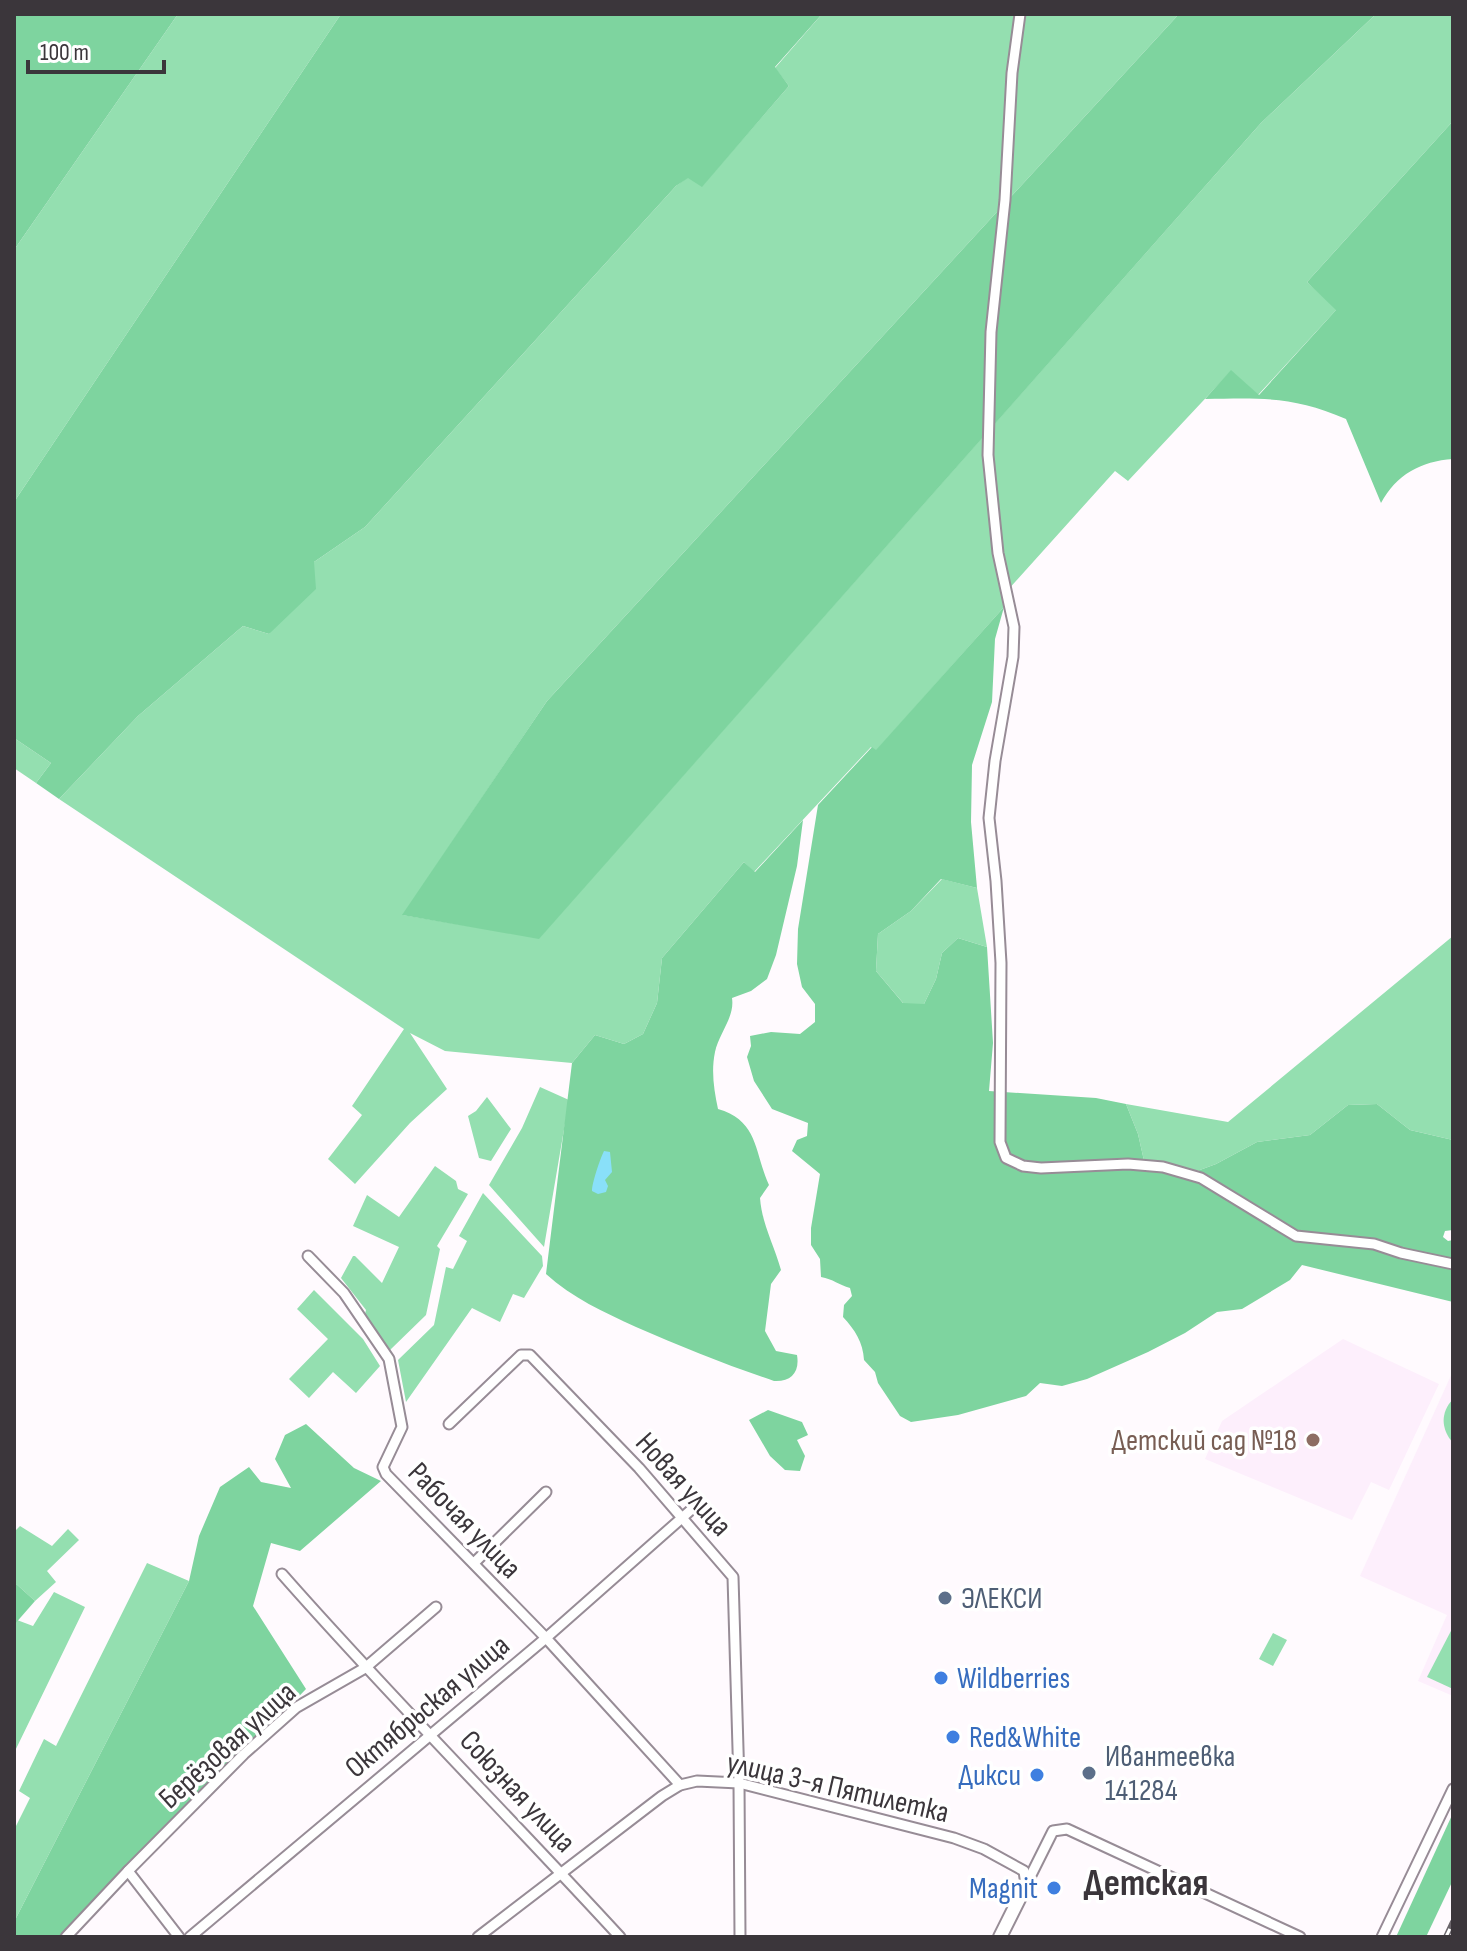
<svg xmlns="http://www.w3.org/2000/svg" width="1467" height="1951" font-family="'Sofia Sans Condensed',sans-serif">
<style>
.built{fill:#fdeffc}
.green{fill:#94dfb0}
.forest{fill:#7ed49f}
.water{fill:#89e0f9}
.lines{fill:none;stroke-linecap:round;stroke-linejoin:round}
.minor-casing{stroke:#978c96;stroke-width:13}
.tertiary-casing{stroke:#978c96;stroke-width:16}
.minor{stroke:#fff;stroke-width:9}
.tertiary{stroke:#fff;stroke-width:12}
.rail-casing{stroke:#6b666b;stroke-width:6}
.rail{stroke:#fff;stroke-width:3;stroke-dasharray:9;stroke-linecap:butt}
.education-dot{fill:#8d6e63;stroke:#fff;stroke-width:3}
.service-dot{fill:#5c6f8a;stroke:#fff;stroke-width:3}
.shop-dot{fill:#3f7fe0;stroke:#fff;stroke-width:3}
.labels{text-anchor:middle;stroke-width:7;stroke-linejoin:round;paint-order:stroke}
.education-label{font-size:30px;fill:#785e54;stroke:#fff;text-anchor:end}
.street-label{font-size:30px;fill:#3b363b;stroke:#fff}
.service-label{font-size:30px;fill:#4e5e75;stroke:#fff;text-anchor:start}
.shop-label{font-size:30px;fill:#366cbe;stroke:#fff;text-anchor:start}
.district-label{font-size:38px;font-weight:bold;fill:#3b363b;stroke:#fff}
</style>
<rect width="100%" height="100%" fill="#fffafe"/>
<g class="built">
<polygon points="1343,1339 1439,1384 1389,1490 1371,1482 1352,1520 1205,1459 1222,1421"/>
<polygon points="1453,1371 1453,1696 1418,1681 1447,1615 1360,1576"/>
</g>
<g class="green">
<polygon points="178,14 341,14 14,502 14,250"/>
<polygon points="822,14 1179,14 547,701 403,915 539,938 1261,123 1376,14 1453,14 1453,121 1307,282 1337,309 1258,395 1231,371 1128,481 1115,471 1006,592 1004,607 876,751 871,747 754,872 744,862 662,958 657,1003 643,1034 624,1044 595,1035 572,1063 445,1051 410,1033 447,1089 410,1123 355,1184 328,1159 362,1115 352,1106 404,1029 59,799 138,716 243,626 269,634 314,562 365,527 676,186 688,177 702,186 789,86 775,68"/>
<polygon points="14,738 51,763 36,783 14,768"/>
<polygon points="942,879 977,888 987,947 958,938 942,953 936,979 924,1004 904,1004 876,971 878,934 911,911"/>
<polygon points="1453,936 1453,1140 1410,1130 1377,1104 1348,1105 1310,1135 1257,1142 1216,1164 1189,1174 1145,1165 1138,1134 1126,1104 1228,1122"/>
<polygon points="540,1087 569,1100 544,1247 489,1185 522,1128"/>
<polygon points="487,1097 511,1129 491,1161 479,1158 468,1116 476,1111"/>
<polygon points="435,1166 456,1181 458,1189 468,1194 437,1246 440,1249 426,1315 390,1350 365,1314 366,1310 341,1278 353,1256 355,1256 382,1283 399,1247 353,1226 367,1195 399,1217"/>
<polygon points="483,1193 542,1256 543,1266 524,1298 513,1294 500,1322 472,1308 406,1402 398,1360 434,1325 446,1267 453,1269 467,1241 459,1236"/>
<polygon points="314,1290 363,1339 380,1366 356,1393 333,1372 309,1398 289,1379 328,1339 297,1309"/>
<path d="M1453,1399V1443C1441,1429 1440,1413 1453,1399Z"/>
<polygon points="20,1526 52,1546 68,1529 79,1540 47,1571 56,1582 35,1601 14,1582 14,1532"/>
<polygon points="147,1563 189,1581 14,1922 14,1830 30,1798 19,1791 44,1739 56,1746"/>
<polygon points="54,1592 85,1607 14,1753 14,1625 17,1620 33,1626"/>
<polygon points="1453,1627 1453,1689 1427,1677"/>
<polygon points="1273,1633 1287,1640 1273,1666 1259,1659"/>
</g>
<g class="forest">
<polygon points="14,14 178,14 14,250"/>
<polygon points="341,14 822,14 775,67 789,86 702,187 688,178 676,186 365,527 314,562 316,589 269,634 243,626 138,716 59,799 36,783 51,763 14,738 14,502"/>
<polygon points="1179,14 1376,14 1261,123 539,939 402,915 547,701"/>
<path d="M1453,121V459C1421,461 1396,475 1381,503L1346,419C1294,396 1261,398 1205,399L1231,370L1259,395L1336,310L1307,282Z"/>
<path d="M1004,607L995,639L992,702L972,765L971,822L977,888L941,879L911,911L878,934L876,971L903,1003L924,1004L936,979L942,953L958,938L987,947L993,1043L989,1091L1096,1098L1126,1104L1138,1134L1145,1165L1189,1174L1216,1164L1257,1142L1310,1135L1348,1105L1377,1104L1410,1130L1453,1140V1230L1445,1231L1443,1237L1448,1241L1453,1240V1302L1302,1265L1290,1280L1242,1309L1217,1312L1185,1333L1148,1352L1087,1379L1062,1386L1040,1383L1026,1396L958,1415L911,1422L900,1416L878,1383L875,1372L864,1360C863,1342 855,1330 843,1317L844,1305L852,1296L850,1288C839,1285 833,1279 821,1277L820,1259L811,1245V1228L820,1174L792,1151L797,1140L807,1136L808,1123L772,1109L754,1081L747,1057L751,1046L750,1036L771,1032L800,1034L815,1022V1004L802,987L797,964L798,929L818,805L872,747L876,750Z"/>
<path d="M803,820L797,866L776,955L767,979L751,991L732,998C735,1017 719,1033 715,1052C711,1071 714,1090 718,1109C759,1121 754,1152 769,1185L760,1198C762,1224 774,1245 781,1270L771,1284L765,1331L776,1351L797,1355C800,1372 791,1382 774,1381C727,1365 681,1347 636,1327C604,1312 572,1298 546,1274L572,1063L595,1035L624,1044L643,1034L657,1003L662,958L744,862L755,872Z"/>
<polygon points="768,1410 802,1422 808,1435 797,1440 805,1456 800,1471 785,1470 770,1456 749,1420"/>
<polygon points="306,1424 354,1468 381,1481 300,1551 271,1543 253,1606 306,1689 66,1937 14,1937 14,1922 189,1581 199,1536 220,1487 249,1467 261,1482 291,1488 275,1459 285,1435"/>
<polygon points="14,1582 35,1601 14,1625"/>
<polygon points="1453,1813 1453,1880 1426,1937 1396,1937"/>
</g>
<path class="water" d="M604,1151L610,1152L612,1172L605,1180L608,1186L606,1192L598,1194L592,1191C592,1183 600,1159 604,1151Z"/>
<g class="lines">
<defs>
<g id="minor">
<polyline points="1020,14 1012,73 1005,200 991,332 988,455 998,553 1014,627 1013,657 995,761 989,818 996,881 1001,963 1000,1142 1006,1158 1023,1166 1041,1168 1128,1164 1163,1167 1201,1178 1296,1236 1374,1244 1401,1253 1453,1264"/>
<polyline points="308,1256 344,1293 389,1359 402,1427 383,1467 386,1474 546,1638 680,1785"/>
<polyline points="449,1424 521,1355 530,1355 639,1468 733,1577 739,1783 740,1937"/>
<polyline points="474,1563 546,1492"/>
<path d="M282,1574C391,1698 508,1815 620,1937"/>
<polyline points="128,1871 179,1937"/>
<polyline points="1026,1885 1053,1831 1067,1829 1300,1937"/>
<polyline points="66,1937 128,1871 244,1754 297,1707 365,1668 436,1607"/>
<polyline points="190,1937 546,1638 692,1509"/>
<polyline points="478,1937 662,1796 680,1785 697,1781 739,1783 954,1838 984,1849 1024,1871 1026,1885"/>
<polyline points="1382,1937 1453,1789"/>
</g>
<polyline id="tertiary" points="1000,1937 1026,1885"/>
</defs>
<use href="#minor" class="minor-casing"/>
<use href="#tertiary" class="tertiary-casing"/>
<use href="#minor" class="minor"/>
<use href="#tertiary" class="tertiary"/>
<defs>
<polyline id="rail" points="1446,1937 1453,1922"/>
</defs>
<use href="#rail" class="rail-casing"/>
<use href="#rail" class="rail"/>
</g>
<circle class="education-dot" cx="1313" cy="1440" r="8"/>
<g class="service-dot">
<circle cx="945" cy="1598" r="8"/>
<circle cx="1089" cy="1773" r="8"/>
</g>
<g class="shop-dot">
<circle cx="941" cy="1678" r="8"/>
<circle cx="953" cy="1737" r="8"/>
<circle cx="1037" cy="1775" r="8"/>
<circle cx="1054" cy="1888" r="8"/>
</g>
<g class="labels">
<g class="education-label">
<text x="1297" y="1450">Детский сад №18</text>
</g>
<g class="street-label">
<text transform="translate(684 1484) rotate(48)" y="10">Новая улица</text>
<text transform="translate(465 1520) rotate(46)" y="10">Рабочая улица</text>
<text transform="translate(427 1706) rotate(-40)" y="10">Октябрьская улица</text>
<text transform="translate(227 1745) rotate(-42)" y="10">Берёзовая улица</text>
<text transform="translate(838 1787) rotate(13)" y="10">улица 3-я Пятилетка</text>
<text transform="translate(518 1791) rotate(47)" y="10">Союзная улица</text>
</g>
<g class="service-label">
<text x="961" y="1608">ЭЛЕКСИ</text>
<text x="1105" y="1766">Ивантеевка<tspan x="1105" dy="34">141284</tspan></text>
</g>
<g class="shop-label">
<text x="957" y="1688">Wildberries</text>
<text x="969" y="1747">Red&amp;White</text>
<text x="1021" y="1785" text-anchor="end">Дикси</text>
<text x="1038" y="1898" text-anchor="end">Magnit</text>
</g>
<g class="district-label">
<text x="1146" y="1895">Детская</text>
</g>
</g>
<rect width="1467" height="1951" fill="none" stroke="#3b363b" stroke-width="32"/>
<path d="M28 60v12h136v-12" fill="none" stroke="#3b363b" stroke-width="4"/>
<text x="40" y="60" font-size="24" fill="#3b363b" stroke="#ffffff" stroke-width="6" paint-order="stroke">100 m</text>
</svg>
